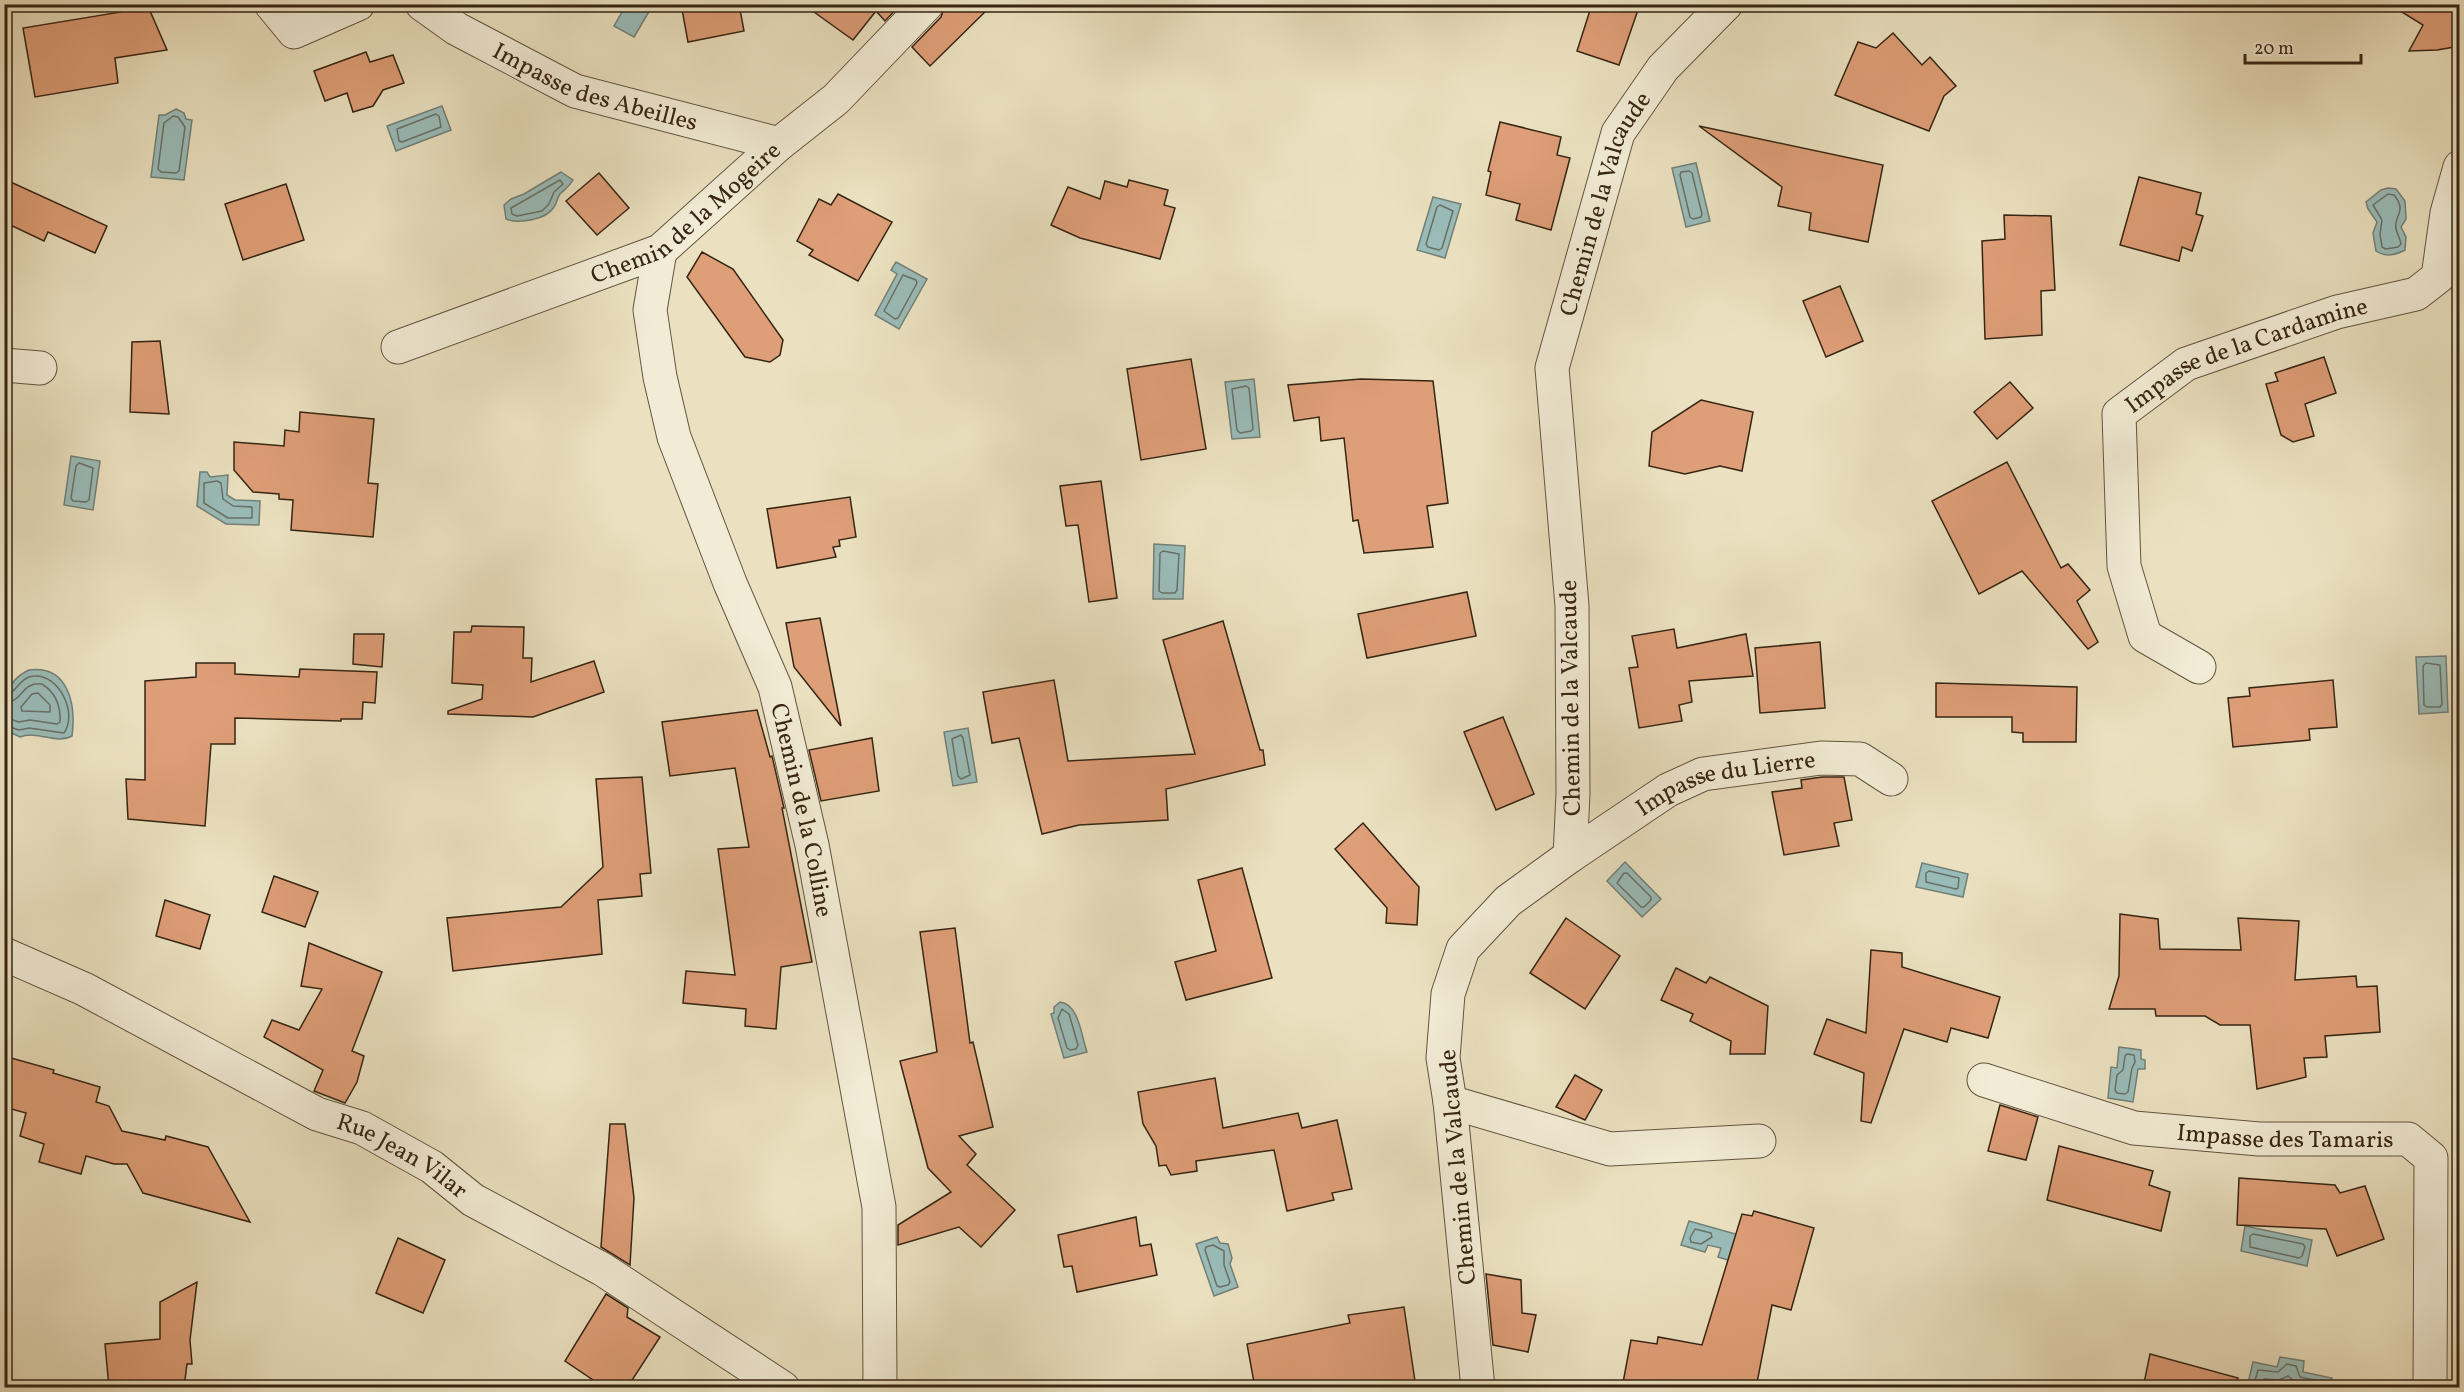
<svg xmlns="http://www.w3.org/2000/svg" width="2464" height="1392" font-family="Vollkorn,serif">
<style>
.water{fill:#9abcb9;stroke:#728077;stroke-width:1.5}
.lines{fill:none;stroke-linecap:round;stroke-linejoin:round}
.shore{stroke:#687066;stroke-width:1.5}
.building{fill:#de9e77;stroke:#362514;stroke-width:1.5}
.minor-casing{stroke:#63543f;stroke-width:35}
.minor{stroke:#f2ecd6;stroke-width:33}
.labels{text-anchor:middle;stroke-width:5;stroke-linejoin:round;paint-order:stroke}
.street-label{font-size:24px;fill:#362514;stroke:#f2ecd6}
</style>
<rect width="100%" height="100%" fill="#ebe1c0"/>
<filter id="stains"><feTurbulence type="fractalNoise" baseFrequency=".00333" numOctaves="4"/><feColorMatrix values="0 0 0 0 .2 0 0 0 0 .09 0 0 0 0 .02 0 0 0 .5 -.17"/></filter>
<radialGradient id="worn" r=".72"><stop offset=".6" stop-color="#630" stop-opacity="0"/><stop offset="1" stop-color="#630" stop-opacity=".3"/></radialGradient>
<g class="water">
<polygon points="626,5 653,5 634,37 614,26"/>
<polygon points="442,106 451,130 396,151 387,126"/>
<polygon points="176,109 184,113 186,119 192,120 184,180 151,177 159,115 165,115"/>
<polygon points="1696,163 1710,221 1686,227 1672,168"/>
<path d="M561,172L573,180C569,187 565,189 560,194C557,198 557,203 554,207C546,220 519,224 506,219L504,205L511,199L524,194Z"/>
<path d="M2388,188L2396,189L2405,201L2406,219L2401,227L2406,237L2405,250C2396,255 2385,257 2376,251L2373,233L2377,222L2368,209L2366,202L2381,190Z"/>
<polygon points="1433,197 1461,204 1445,258 1417,250"/>
<polygon points="896,262 927,279 899,329 875,315 897,274 891,270"/>
<polygon points="1254,379 1260,437 1232,439 1225,382"/>
<polygon points="71,456 100,461 93,510 64,505"/>
<polygon points="200,472 207,472 210,477 228,475 227,495 235,500 260,501 259,525 226,524 197,506"/>
<polygon points="1154,544 1185,546 1183,599 1153,599"/>
<polygon points="2446,656 2448,712 2419,714 2416,657"/>
<path d="M29,670C69,665 76,705 72,736C56,745 38,730 20,737L7,731C3,705 3,682 29,670Z"/>
<polygon points="968,728 977,782 953,786 944,732"/>
<polygon points="1625,862 1661,899 1642,917 1607,881"/>
<polygon points="1922,863 1968,874 1963,897 1916,887"/>
<path d="M1060,1002C1079,1004 1081,1035 1087,1052L1064,1058L1051,1014L1054,1013V1007Z"/>
<polygon points="2119,1047 2141,1050 2141,1059 2145,1060 2145,1069 2138,1069 2133,1102 2108,1098 2111,1067 2117,1068"/>
<polygon points="1689,1221 1739,1235 1731,1261 1718,1257 1721,1248 1708,1245 1705,1252 1681,1245"/>
<polygon points="2245,1226 2312,1240 2307,1266 2241,1251"/>
<polygon points="1217,1237 1220,1243 1228,1244 1232,1258 1230,1264 1238,1287 1214,1296 1196,1244"/>
<polygon points="2280,1357 2304,1361 2303,1372 2332,1378 2330,1387 2247,1387 2253,1362 2277,1367"/>
</g>
<g class="lines">
<g class="shore">
<polygon points="436,114 439,116 441,127 402,142 399,141 397,129"/>
<polygon points="173,116 178,117 185,127 179,171 176,173 161,172 158,169 164,123"/>
<polygon points="1689,171 1692,173 1702,214 1701,217 1693,219 1690,217 1680,175 1681,172"/>
<polygon points="560,180 563,184 554,192 549,204 542,211 517,216 512,214 511,208"/>
<path d="M2388,194L2394,195C2408,212 2393,216 2396,229C2397,234 2400,238 2401,244L2398,247L2386,249L2382,247L2380,234L2382,220L2373,205Z"/>
<polygon points="1440,205 1453,211 1442,248 1439,250 1428,247 1426,244 1437,207"/>
<polygon points="903,275 916,280 917,283 898,318 895,319 884,311"/>
<polygon points="1246,386 1249,388 1253,429 1251,431 1240,433 1237,430 1232,389"/>
<polygon points="79,463 93,468 89,500 86,502 73,501 71,498 76,466"/>
<polygon points="217,481 221,483 223,499 233,506 252,507 252,518 228,518 204,503 204,483"/>
<polygon points="1163,551 1179,554 1177,590 1175,593 1162,593 1159,591 1160,553"/>
<polygon points="2426,663 2440,665 2442,704 2440,707 2427,707 2424,705 2423,666"/>
<polygon points="38,693 50,705 50,712 22,711 21,707 32,694"/>
<path d="M4,696C17,694 19,676 35,676C59,675 78,713 64,733L29,728L19,730L4,725"/>
<path d="M4,703C24,702 20,682 42,684C56,693 61,706 60,722L57,724L30,720L19,722L4,717"/>
<polygon points="961,735 963,738 970,775 961,779 958,776 952,739"/>
<polygon points="1929,871 1959,878 1958,888 1956,889 1926,882 1926,873"/>
<polygon points="1624,873 1627,873 1651,897 1651,900 1644,907 1641,907 1617,883"/>
<polygon points="1062,1009 1069,1014 1078,1045 1076,1049 1070,1050 1067,1048 1058,1018"/>
<polygon points="2127,1054 2134,1055 2135,1062 2132,1068 2128,1092 2125,1094 2117,1093 2115,1090 2117,1075 2123,1070 2125,1056"/>
<polygon points="1695,1229 1711,1233 1712,1237 1701,1244 1691,1242 1690,1238"/>
<polygon points="2253,1234 2303,1244 2305,1247 2302,1256 2299,1258 2250,1247 2250,1236"/>
<polygon points="1213,1245 1224,1251 1224,1265 1230,1282 1228,1285 1220,1287 1217,1286 1205,1250 1206,1247"/>
<polyline points="2253,1388 2258,1370 2278,1372 2287,1364 2296,1366 2300,1377 2323,1382 2325,1388"/>
<polyline points="2261,1388 2264,1379 2279,1380 2288,1376 2298,1384 2311,1388"/>
</g>
</g>
<g class="building">
<polygon points="120,4 147,4 167,50 115,58 118,83 35,97 23,28 121,12"/>
<polygon points="681,4 739,4 744,31 688,42"/>
<polygon points="803,4 901,4 885,21 876,11 853,40"/>
<polygon points="945,4 993,4 930,66 912,47 941,17"/>
<polygon points="1592,4 1640,4 1619,65 1577,51"/>
<polygon points="2389,4 2460,4 2460,46 2437,50 2409,51 2423,25"/>
<polygon points="1893,33 1922,65 1930,57 1956,86 1944,96 1929,131 1835,95 1858,42 1876,48"/>
<polygon points="366,52 370,62 393,55 404,83 383,90 373,106 353,112 347,93 325,101 314,71"/>
<polygon points="1500,122 1561,137 1557,155 1570,158 1551,230 1516,220 1520,204 1486,195 1491,172 1488,171"/>
<polygon points="1699,126 1883,165 1868,242 1809,230 1811,213 1778,206 1782,187"/>
<polygon points="599,173 629,208 597,235 566,201"/>
<polygon points="2139,177 2201,193 2196,214 2203,216 2192,251 2182,247 2179,261 2120,245"/>
<polygon points="4,179 107,226 95,253 48,232 44,241 4,222"/>
<polygon points="1129,180 1168,190 1164,205 1175,208 1160,259 1080,238 1051,225 1068,187 1100,199 1105,181 1127,187"/>
<polygon points="286,184 304,240 243,260 225,204"/>
<polygon points="838,194 892,222 858,281 809,255 813,250 797,241 819,199 831,205"/>
<polygon points="2004,215 2051,216 2055,290 2041,291 2042,335 1985,339 1982,241 2005,239"/>
<polygon points="702,252 733,269 783,340 780,355 770,362 745,357 687,277"/>
<polygon points="1840,286 1863,341 1826,357 1803,301"/>
<polygon points="160,341 169,414 130,412 132,342"/>
<polygon points="2324,357 2336,393 2305,404 2314,436 2293,442 2281,435 2266,384 2278,381 2275,373"/>
<polygon points="1191,359 1206,449 1141,460 1127,369"/>
<polygon points="1361,379 1433,381 1448,503 1427,506 1433,547 1364,553 1358,520 1353,521 1344,438 1321,441 1319,417 1294,421 1288,385"/>
<polygon points="2010,382 2033,408 1997,439 1974,412"/>
<polygon points="1701,400 1753,412 1742,471 1720,466 1685,474 1649,466 1652,432"/>
<polygon points="300,412 374,419 368,483 378,484 373,537 291,530 293,500 279,499 279,494 253,492 234,470 234,442 284,446 285,430 299,432"/>
<polygon points="2007,462 2061,568 2068,564 2090,590 2077,601 2098,642 2088,649 2022,571 1979,594 1932,501"/>
<polygon points="1101,481 1117,598 1089,602 1078,525 1066,526 1060,486"/>
<polygon points="850,497 856,537 839,540 840,546 833,547 836,557 777,568 767,509"/>
<polygon points="1467,592 1476,636 1367,658 1358,614"/>
<polygon points="820,618 841,726 794,667 786,623"/>
<polygon points="1223,621 1260,750 1263,750 1265,765 1166,789 1168,820 1079,825 1042,834 1019,738 992,743 983,692 1054,680 1068,761 1195,754 1163,640"/>
<polygon points="472,626 524,627 523,658 532,658 531,682 594,661 604,692 533,717 448,714 448,711 482,699 483,685 452,683 454,632 471,632"/>
<polygon points="1674,629 1677,648 1746,634 1753,676 1689,681 1692,702 1679,705 1682,721 1639,728 1629,668 1638,667 1632,636"/>
<polygon points="354,634 384,634 382,667 353,664"/>
<polygon points="1820,642 1825,708 1760,713 1755,648"/>
<polygon points="196,663 235,663 235,674 299,677 300,669 377,672 375,703 363,702 362,719 341,719 341,721 235,718 235,744 211,744 205,826 128,819 126,779 145,780 145,681 196,677"/>
<polygon points="2333,680 2337,727 2309,729 2310,740 2233,747 2228,698 2250,696 2249,688"/>
<polygon points="1936,683 2077,687 2076,742 2023,742 2023,733 2012,732 2012,717 1936,717"/>
<polygon points="757,710 770,757 772,756 784,808 782,808 812,962 781,967 776,1029 745,1026 746,1009 683,1003 686,971 735,975 718,849 749,847 735,768 670,776 662,722"/>
<polygon points="1503,717 1534,794 1496,810 1464,732"/>
<polygon points="872,738 879,791 821,801 809,750"/>
<polygon points="642,777 651,873 640,874 642,896 598,900 602,954 453,971 447,918 561,907 603,867 596,779"/>
<polygon points="1822,777 1844,777 1852,820 1834,823 1839,846 1784,855 1772,792 1802,788 1801,780"/>
<polygon points="1363,823 1419,887 1417,925 1386,923 1387,908 1335,849"/>
<polygon points="1242,868 1272,978 1186,1000 1175,962 1216,951 1198,880"/>
<polygon points="274,876 318,892 305,927 262,912"/>
<polygon points="165,900 210,915 200,949 156,936"/>
<polygon points="2120,914 2158,919 2160,949 2241,950 2238,918 2299,921 2295,980 2356,976 2357,987 2377,986 2380,1032 2325,1036 2327,1057 2304,1058 2306,1077 2257,1089 2250,1025 2220,1025 2205,1016 2156,1016 2155,1009 2109,1009 2119,976"/>
<polygon points="1566,918 1620,956 1585,1009 1530,973"/>
<polygon points="955,928 970,1043 973,1042 993,1127 959,1136 976,1154 967,1165 1015,1210 981,1247 959,1227 898,1245 898,1225 951,1192 928,1168 900,1061 937,1052 920,932"/>
<polygon points="309,943 382,972 352,1051 364,1056 357,1082 345,1103 314,1091 323,1070 264,1037 272,1020 299,1030 322,989 301,986"/>
<polygon points="1871,950 1902,953 1902,967 2000,997 1988,1038 1951,1028 1947,1042 1904,1029 1871,1123 1861,1121 1864,1073 1814,1054 1827,1019 1866,1033"/>
<polygon points="1676,968 1706,983 1710,977 1768,1006 1765,1054 1730,1054 1731,1041 1690,1021 1693,1014 1661,1000"/>
<polygon points="4,1056 54,1070 53,1073 100,1087 96,1102 109,1106 122,1131 165,1140 166,1136 208,1147 250,1222 143,1193 127,1164 114,1164 86,1156 81,1174 39,1162 44,1144 20,1136 26,1113 4,1107"/>
<polygon points="1575,1075 1602,1090 1585,1120 1556,1107"/>
<polygon points="1215,1078 1223,1128 1298,1113 1302,1128 1337,1120 1352,1189 1332,1193 1334,1200 1287,1211 1274,1150 1196,1161 1197,1171 1171,1175 1166,1165 1159,1166 1156,1146 1143,1124 1138,1092"/>
<polygon points="2000,1105 2038,1117 2026,1160 1988,1151"/>
<polygon points="610,1124 625,1124 634,1198 630,1265 601,1247"/>
<polygon points="2059,1146 2153,1171 2149,1185 2170,1192 2161,1231 2047,1200"/>
<polygon points="2239,1178 2335,1185 2340,1193 2365,1186 2384,1239 2337,1256 2326,1229 2237,1225"/>
<polygon points="1754,1211 1814,1228 1791,1310 1772,1305 1756,1388 1622,1388 1631,1340 1657,1344 1658,1337 1702,1345 1742,1214 1752,1216"/>
<polygon points="1136,1217 1140,1246 1151,1244 1157,1275 1077,1292 1072,1266 1064,1267 1058,1235"/>
<polygon points="398,1238 445,1260 423,1313 376,1293"/>
<polygon points="1486,1274 1521,1280 1522,1313 1536,1315 1528,1352 1493,1345"/>
<polygon points="197,1282 190,1340 192,1364 187,1364 184,1388 109,1388 105,1344 160,1339 160,1302"/>
<polygon points="606,1294 628,1308 627,1317 660,1337 627,1388 605,1388 565,1361"/>
<polygon points="1404,1307 1416,1388 1255,1388 1247,1344 1350,1323 1348,1315"/>
<polygon points="2150,1354 2238,1378 2236,1388 2143,1388"/>
</g>
<g class="lines">
<defs>
<g id="minor">
<polyline points="271,4 294,32 358,4"/>
<path id="s1" d="M422,4L457,29L575,91L779,144"/>
<path id="s2" d="M660,251L650,310L660,377L674,437L730,583L775,687L812,845L879,1207L880,1388"/>
<path id="s3" d="M398,347L660,251L779,144L836,99L927,4"/>
<polyline points="4,365 40,368"/>
<path id="s4" d="M2199,667L2145,636L2124,566L2119,414L2186,364L2337,312L2416,294L2438,277L2447,213L2460,167"/>
<path id="s5" d="M1570,856L1668,790L1703,774L1821,758L1860,759L1891,779"/>
<path id="s6" d="M4,954L84,989L317,1114L362,1128L432,1167L473,1200L602,1269L783,1388"/>
<path id="s7" d="M1984,1080L2134,1128L2259,1139H2408L2431,1158L2430,1388"/>
<polyline points="1450,1102 1610,1149 1759,1141"/>
<path id="s8" d="M1478,1388L1450,1102L1443,1058L1448,994L1463,949L1508,901L1570,856L1573,794L1572,606L1552,368L1618,133L1663,68L1726,4"/>
</g>
</defs>
<use href="#minor" class="minor-casing"/>
<use href="#minor" class="minor"/>
</g>
<g class="labels">
<g class="street-label">
<text dy="8" stroke="none"><textPath href="#s1" startOffset="194">Impasse des Abeilles</textPath></text>
<text dy="8" stroke="none"><textPath href="#s8" startOffset="1248">Chemin de la Valcaude</textPath></text>
<text dy="8" stroke="none"><textPath href="#s3" startOffset="321">Chemin de la Mogeire</textPath></text>
<text dy="8" stroke="none"><textPath href="#s4" startOffset="430">Impasse de la Cardamine</textPath></text>
<text transform="translate(1570 698) rotate(-91)" y="8">Chemin de la Valcaude</text>
<text dy="8" stroke="none"><textPath href="#s5" startOffset="176">Impasse du Lierre</textPath></text>
<text dy="8" stroke="none"><textPath href="#s2" startOffset="585">Chemin de la Colline</textPath></text>
<text dy="8" stroke="none"><textPath href="#s7" startOffset="309">Impasse des Tamaris</textPath></text>
<text dy="8" stroke="none"><textPath href="#s6" startOffset="447">Rue Jean Vilar</textPath></text>
<text transform="translate(1457 1167) rotate(-95)" y="8">Chemin de la Valcaude</text>
</g>
</g>
<rect width="2464" height="1392" fill="none" stroke="#ebe1c0" stroke-width="24"/>
<rect x="6" y="6" width="2452" height="1380" fill="none" stroke="#362514" stroke-width="3"/>
<rect x="12" y="12" width="2440" height="1368" fill="none" stroke="#362514" stroke-width="1.5"/>
<path d="M2245 54v9h116v-9" fill="none" stroke="#362514" stroke-width="3"/>
<text x="2254" y="54" font-size="18" fill="#362514" stroke="#f2ecd6" stroke-width="4.5" paint-order="stroke">20 m</text>
<rect width="100%" height="100%" filter="url(#stains)"/>
<rect width="100%" height="100%" fill="url(#worn)"/>
</svg>
